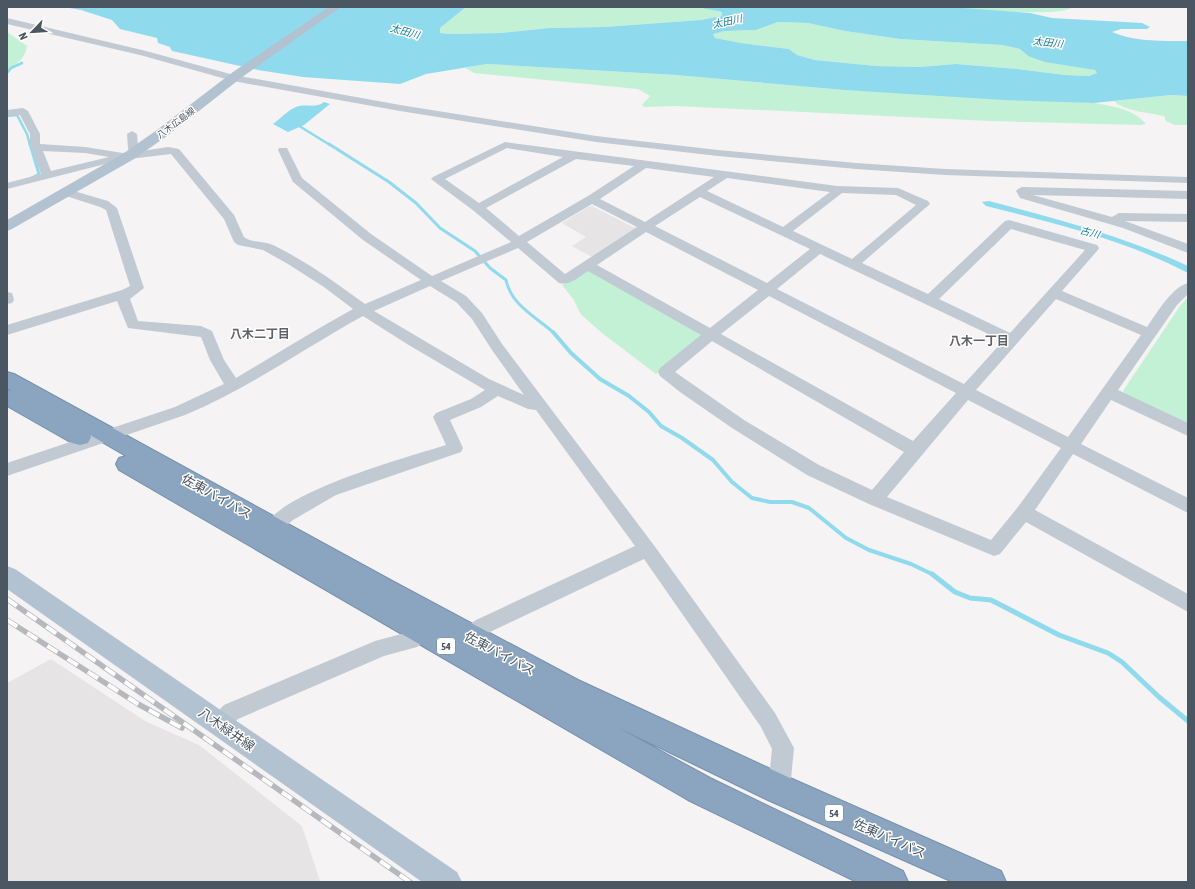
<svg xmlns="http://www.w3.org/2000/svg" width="1195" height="889" font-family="'Asap Condensed','Noto Sans JP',sans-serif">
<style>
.education{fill:#e6e4e5}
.green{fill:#c3f1d5}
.water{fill:#90daee;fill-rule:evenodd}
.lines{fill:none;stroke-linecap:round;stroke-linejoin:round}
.stream-far3{stroke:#90daee;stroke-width:2.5}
.stream-far2{stroke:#90daee;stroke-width:3}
.stream-far1{stroke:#90daee;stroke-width:4}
.stream{stroke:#90daee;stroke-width:5}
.highway-casing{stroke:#7690ad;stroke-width:2}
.minor{fill:#c1cad2;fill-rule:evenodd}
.major{fill:#b3c2d1;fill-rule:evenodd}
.highway{fill:#8ba5c1;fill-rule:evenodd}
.rail-casing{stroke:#b5b8bd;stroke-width:5.5}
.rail{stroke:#fff;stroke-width:4;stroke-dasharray:12;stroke-linecap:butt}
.labels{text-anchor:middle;stroke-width:3;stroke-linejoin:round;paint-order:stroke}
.far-street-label{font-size:9px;fill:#4a5661;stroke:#fff}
.far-water-label{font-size:10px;font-style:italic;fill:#0c7c9b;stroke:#fff}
.shield{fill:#fff;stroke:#808990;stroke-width:1}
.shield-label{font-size:10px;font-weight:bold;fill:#4a5661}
.neighbourhood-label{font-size:12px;font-weight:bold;fill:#5f6368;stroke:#fff}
.near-street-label{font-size:13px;fill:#4a5661;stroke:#fff}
</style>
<rect width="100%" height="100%" fill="#f5f3f3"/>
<g class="education">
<polygon points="592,206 635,228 635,230 594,258 572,246 586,237 562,223 588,207"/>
<polygon points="51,659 145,721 199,745 302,826 320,881 7,882 7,683"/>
</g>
<g class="green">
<polygon points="466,7 696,7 722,12 722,16 701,20 604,27 549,28 501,33 450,34 440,33 440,28"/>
<path d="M950,7H1073C1058,18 973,9 950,7Z"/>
<polygon points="778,22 808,23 845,31 900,39 1002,45 1020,49 1028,56 1095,70 1098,73 1089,76 1065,75 1017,69 956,64 919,67 876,66 815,60 797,55 789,49 741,43 715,38 713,34 725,31 756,30"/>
<path d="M7,32L27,46C25,59 17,63 7,71Z"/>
<path d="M487,64L676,75L844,90L1094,103C1112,106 1134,109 1146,124L1141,125L990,121L676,106L644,107L642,105L650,96L638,89L474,73L465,68Z"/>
<path d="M1171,95L1188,96V125H1175L1166,121L1164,116C1150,113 1124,111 1114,101Z"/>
<polygon points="585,270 590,271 701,332 701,336 656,374 602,333 585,318 580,313 574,300 562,285"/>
<polygon points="1188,297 1188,426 1126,396 1123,391 1180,306"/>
</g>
<g class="water">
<path d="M64,7H466L440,28V33L450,34L501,33L549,28L604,27L701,20L722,16V12L696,7H950L1030,13L1052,18L1142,23L1150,27L1147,29H1121L1112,32C1135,42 1163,41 1188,41V96L1171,95L1094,103L1004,100L844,90L676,75L487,64L426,74L400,84L303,77L258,70L172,51L170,47L158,43L157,38L120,29L112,20L81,10ZM778,22L808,23L845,31L900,39L1002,45L1020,49L1028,56L1045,62L1095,70L1097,73L1089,76L1065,75L1017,69L956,64L919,67L876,66L815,60L797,55L789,49L741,43L715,38L713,34L725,31L756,30Z"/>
<path d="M324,102L330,104L304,125L288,132L273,124C280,119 288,110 296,107C305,103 315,109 324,102Z"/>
<path d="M989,201C1057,219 1124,236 1188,266V273C1125,240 1054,223 986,206L982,202Z"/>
</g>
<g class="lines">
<g class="stream-far3">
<polyline points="7,73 11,68 22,63"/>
<polyline points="7,116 17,115 27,134 30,145"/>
<polyline points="296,124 330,145"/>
</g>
<g class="stream-far2">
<polyline points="30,144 39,174 32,178"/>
<path d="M329,144L389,182L416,203L440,228L475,251L490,268L506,280C511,305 536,317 554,333"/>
</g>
<polyline class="stream-far1" points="553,332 571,353 600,379 629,396 649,412 661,426 682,438 713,460 732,482 752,498 770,502 792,502 809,508 846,538 869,550 911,564 934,575"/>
<polyline class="stream" points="932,574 955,592 970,598 991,600 1059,635 1108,653 1122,662 1159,697 1188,721"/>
<defs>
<polygon id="highway" points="7,372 14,374 394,582 578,680 790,778 1001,871 1006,882 953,882 768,800 617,727 710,778 903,871 908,882 857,882 688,800 119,470 116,464 119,458 126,456 90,435 91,437 88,443 80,445 72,443 7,406 7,390 12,391 7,388"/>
</defs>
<use href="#highway" class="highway-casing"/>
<g class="minor">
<polygon points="7,18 146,51 234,75 400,105 596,136 718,150 856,163 945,169 1188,177 1188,183 945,175 856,169 718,156 596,142 400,111 233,81 140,55 7,24"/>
<path d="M23,108L28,111L40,134V144L85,147L123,153L131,152L128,149L127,134L132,131L137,134L138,147L142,151L168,147L179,149L234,215L244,237C252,243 264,241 273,245C306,261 336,283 365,304L421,280L363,240L293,182L278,150L279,148H287L302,178L371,234L432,276L511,242L474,211L431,179L433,177L505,142L837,186L898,188L928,201L930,204L862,263L928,294L1005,221L1009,220L1097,245L1099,248L1097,251L1062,291L1147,327C1157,313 1172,287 1188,283V294L1177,305L1118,390L1188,423V436L1111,400L1081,444L1188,498V513L1073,454L1035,510L1188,594V612L1026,522L1000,554L994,556L869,504L807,475L732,428L680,392L660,376L658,372L660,368L701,335L588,271C580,276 570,286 559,283L518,248L441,281L466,296L482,313L502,344L653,544L775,713L794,748L790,789L787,797L779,800L771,797L768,789L772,749L761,727L644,559L490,632C481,638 473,646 464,650L457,647L454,641C459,630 467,626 476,620L635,546L536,410L528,409L498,396L481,407L450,420L463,448L461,452L336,495L293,520L278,533L272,535L266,533L263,528C282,491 405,458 446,445L433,417L436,413L471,399L485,390L407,344L363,316C303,349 248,389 185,415L7,476V463L175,407L224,384L210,360L201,337L128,328L117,301L7,335V325L122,290L130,286L106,210L100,207L63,195L61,193L63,191L67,189L108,201L117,208L144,288L130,299L138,321L201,326L212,331L224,360L236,378C275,355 313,331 353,309L324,287L288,264L263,250L238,245L234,242L224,219L171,154L121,160L7,189V183L41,174L30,144V134L20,115L7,116V110ZM507,148L563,157L479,203L445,179ZM43,151L85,153L109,157L51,171ZM576,159L634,166L588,196L519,236L486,208ZM646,168L714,177L645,222L600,199ZM727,178L830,192L783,227L707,191ZM842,193L896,195L916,205L852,259L793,231ZM700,197L810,249L767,283L655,226ZM592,204L637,227L565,274L527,242ZM1011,229L1085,250L1010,333L939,299ZM646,232L758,290L710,328L597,265ZM820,254L1003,341L964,384L777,289ZM430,286L456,302L472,319L492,350L524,395L489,379L374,311ZM769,296L956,393L913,441L721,334ZM1056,299L1141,335L1068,437L976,390ZM712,341L904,452L872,490L819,465L744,420L675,372ZM968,400L1061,448L1018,507L991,540L887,497Z"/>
<polygon points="1022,187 1188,191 1188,199 1033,195 1112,217 1119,213 1188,214 1188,222 1125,221 1188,244 1188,253 1123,228 1020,198 1016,191 1018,189"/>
<polygon points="7,292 12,293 14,300 12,303 7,304"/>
<polygon points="422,623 429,626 432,632 429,638 417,647 384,656 238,719 226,731 219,734 212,731 209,724 212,717 224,705 375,641 405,633 415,626"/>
</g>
<g class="major">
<polygon points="329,7 341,7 241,78 167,136 134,159 12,229 7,231 7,220 124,153 157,130 233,72"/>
<polygon points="7,566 15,569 457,872 462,882 422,882 7,589"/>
</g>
<use href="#highway" class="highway"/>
<defs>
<g id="rail">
<polyline points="7,599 410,882"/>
<polyline points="7,620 138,704 182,728"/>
</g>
</defs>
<use href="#rail" class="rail-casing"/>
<use href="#rail" class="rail"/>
</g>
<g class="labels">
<g class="far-street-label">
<text transform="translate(176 123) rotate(-37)" y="3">八木広島線</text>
</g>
<g class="far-water-label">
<text transform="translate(727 21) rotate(-12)" y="4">太田川</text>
<text transform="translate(405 31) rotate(15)" y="4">太田川</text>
<text transform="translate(1048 42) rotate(7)" y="4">太田川</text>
<text transform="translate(1090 232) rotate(15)" y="4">古川</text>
</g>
<g class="shield">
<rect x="437" y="638" width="18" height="16" rx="3"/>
<rect x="825" y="805" width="18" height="16" rx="3"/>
</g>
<g class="shield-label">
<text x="446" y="650">54</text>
<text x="834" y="817">54</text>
</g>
<g class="neighbourhood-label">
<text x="260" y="338">八木二丁目</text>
<text x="979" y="345">八木一丁目</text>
</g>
<g class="near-street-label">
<text transform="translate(217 496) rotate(29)" y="5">佐東バイパス</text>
<text transform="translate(500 653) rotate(28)" y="5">佐東バイパス</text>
<text transform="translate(227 729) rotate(35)" y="5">八木緑井線</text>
<text transform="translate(890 838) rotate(24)" y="5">佐東バイパス</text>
</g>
</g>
<rect width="1195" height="889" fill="none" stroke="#4a5661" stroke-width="16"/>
<g transform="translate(32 32) rotate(245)" stroke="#ffffff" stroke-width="3" paint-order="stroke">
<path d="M0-3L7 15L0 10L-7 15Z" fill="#4a5661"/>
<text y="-6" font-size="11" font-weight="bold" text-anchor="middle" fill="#4a5661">N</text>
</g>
</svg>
